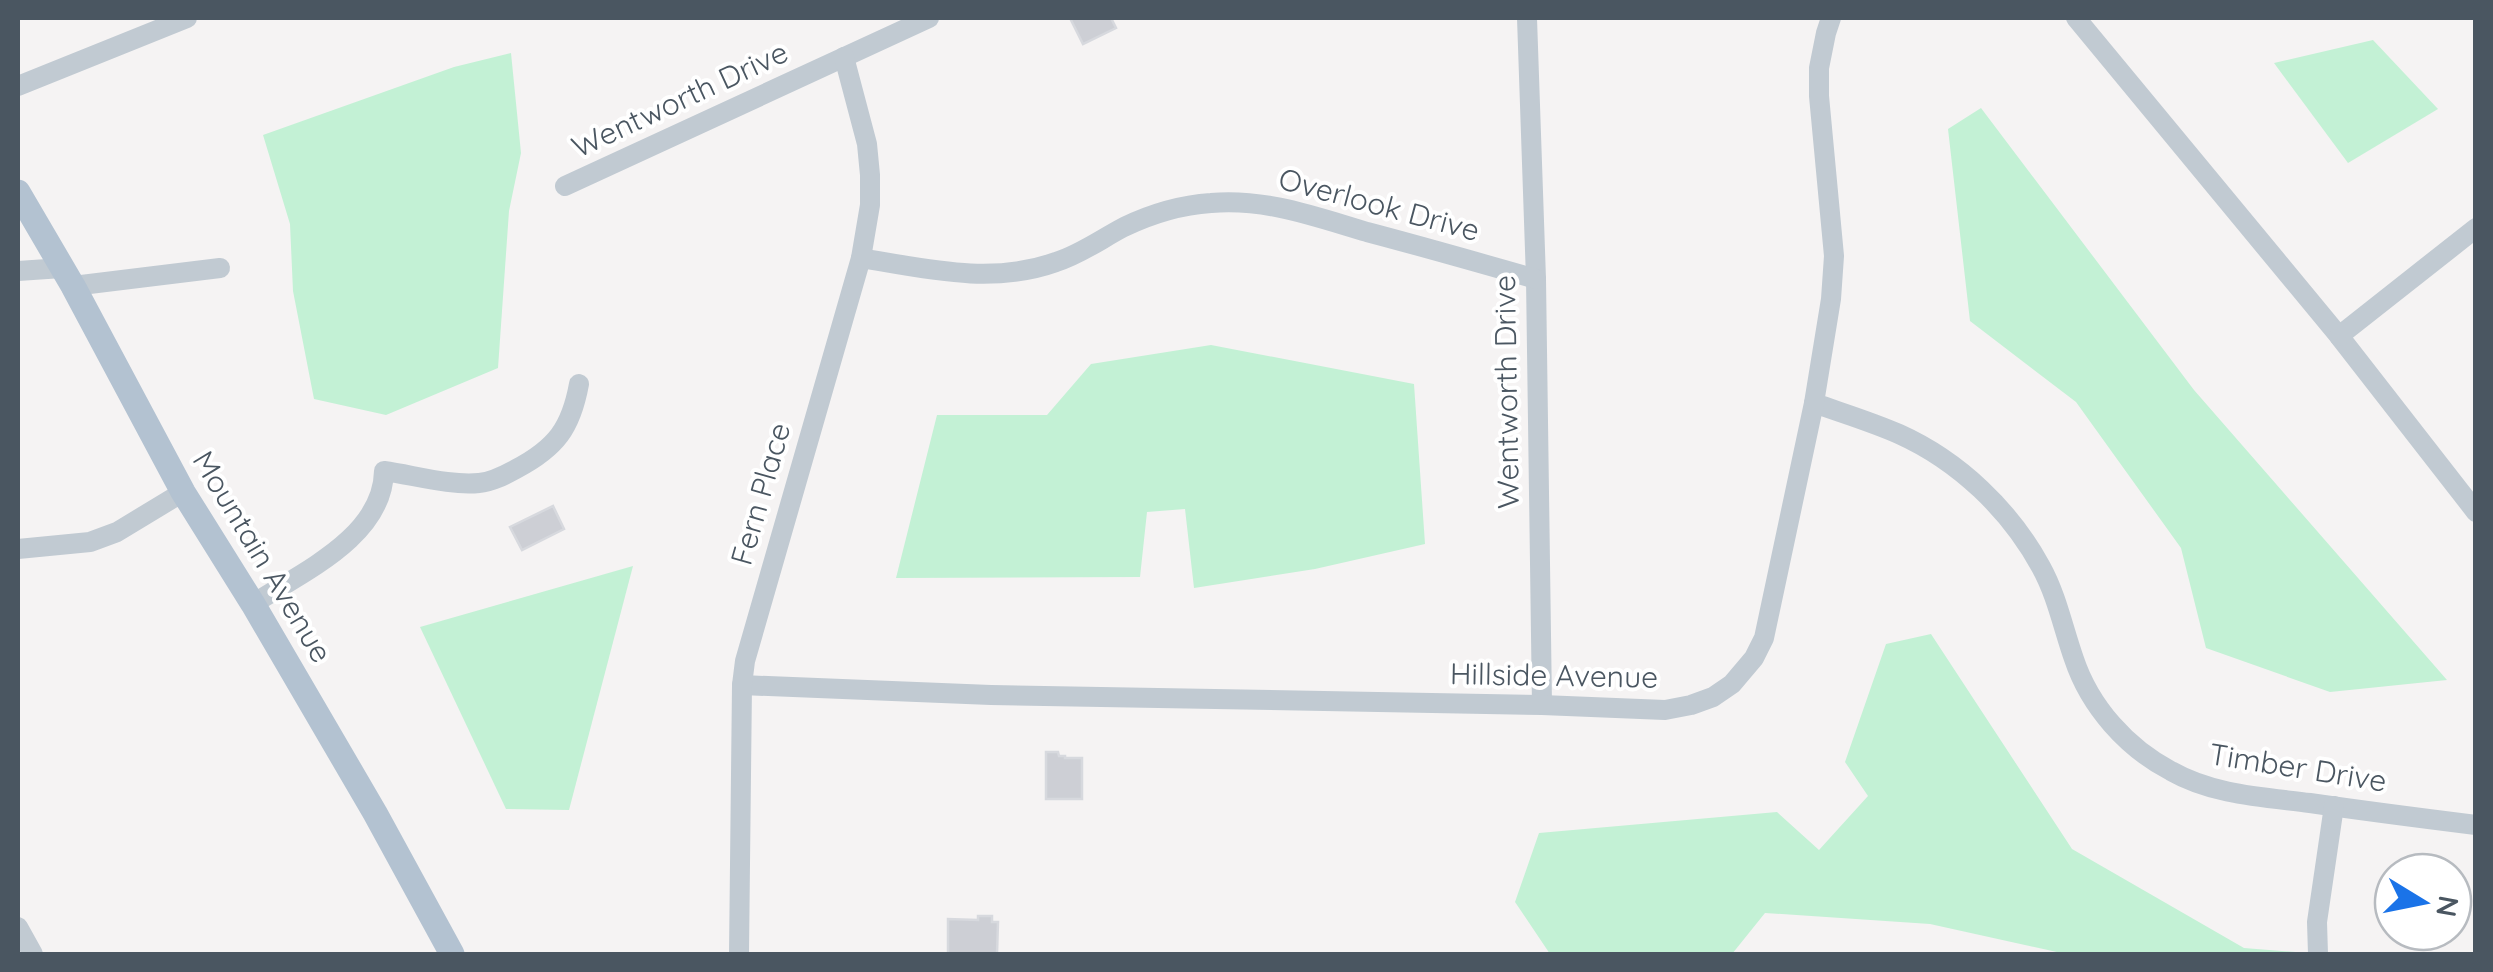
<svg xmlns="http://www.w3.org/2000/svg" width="2493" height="972" font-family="Quicksand,sans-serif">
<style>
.green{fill:#c3f1d5}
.building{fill:#cdcfd5;stroke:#d7d9de;stroke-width:2.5}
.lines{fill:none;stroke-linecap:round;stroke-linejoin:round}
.minor{stroke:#c1cad2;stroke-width:20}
.major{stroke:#b3c2d1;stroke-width:25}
.labels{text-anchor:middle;stroke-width:8;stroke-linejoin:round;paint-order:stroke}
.street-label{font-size:30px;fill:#4a5661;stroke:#fff}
</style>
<rect width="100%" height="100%" fill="#f5f3f3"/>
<g class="green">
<polygon points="2373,40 2438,109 2348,163 2274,63"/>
<polygon points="511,53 521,153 509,211 498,368 386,415 314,399 293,291 290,224 263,135 454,67"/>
<polygon points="1981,108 2194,390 2447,680 2330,692 2206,648 2181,548 2076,402 1970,321 1948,129"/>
<polygon points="1211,345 1414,384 1425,544 1315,569 1194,588 1185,509 1147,512 1140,577 896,578 937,415 1047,415 1091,364"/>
<polygon points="633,566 569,810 506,809 420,627"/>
<polygon points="1931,634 2072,849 2244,948 2321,954 2475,954 2066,954 1930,924 1765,913 1732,954 1550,954 1515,902 1539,833 1777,812 1819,850 1868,796 1845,762 1886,644"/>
</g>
<g class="building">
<polygon points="1070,18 1111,18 1116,28 1083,44"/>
<polygon points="553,506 564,529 522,550 510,527"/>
<polygon points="1046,752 1058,752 1059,756 1065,756 1065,758 1082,758 1082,799 1046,799"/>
<polygon points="978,916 992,916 992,922 998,922 997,954 948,953 948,919 978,920"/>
</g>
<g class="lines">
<g class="minor">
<polyline points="1527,18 1536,279 1542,705"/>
<polyline points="2076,18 2339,336 2476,512"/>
<polyline points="18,86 187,18"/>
<polyline points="565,186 929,18"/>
<path d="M861,258C927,269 992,285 1056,262C1081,254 1101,239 1124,227C1151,214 1181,205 1211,203C1265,198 1316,217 1367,232C1424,247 1480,263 1536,279"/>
<polyline points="18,271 62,268"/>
<polyline points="73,286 220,268"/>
<polyline points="2339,336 2476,228"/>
<path d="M1814,403C1842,413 1872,422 1899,434C1959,461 2010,510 2041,567C2057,596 2063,628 2074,659C2090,707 2127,748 2171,771C2213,795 2263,797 2310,803C2365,811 2420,818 2476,825"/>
<polyline points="18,549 90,542 117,532 183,492"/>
<path d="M253,604C302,572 383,537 384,471C413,475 451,486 479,483C492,482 505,475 516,469C556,448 571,428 579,384"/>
<polyline points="742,685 991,695 1542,705 1665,710 1691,705 1713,697 1732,684 1754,658 1764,638 1814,403 1831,299 1834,256 1819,96 1819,68 1826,33 1831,18"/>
<polyline points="18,927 33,954"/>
<polyline points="739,954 742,685 745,661 861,258 870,205 870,175 867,144 844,57"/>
<polyline points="2318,954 2317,922 2334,806"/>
</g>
<polyline class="major" points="18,192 73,286 183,492 253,604 375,813 452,954"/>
</g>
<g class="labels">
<g class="street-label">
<text transform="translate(680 100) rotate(-25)" y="10">Wentworth Drive</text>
<text transform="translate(1379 205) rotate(15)" y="10">Overlook Drive</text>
<text transform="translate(1507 392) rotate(-91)" y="10">Wentworth Drive</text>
<text transform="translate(761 494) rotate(-74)" y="10">Fern Place</text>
<text transform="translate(262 557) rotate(59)" y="10">Mountain Avenue</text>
<text transform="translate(1554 676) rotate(1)" y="10">Hillside Avenue</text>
<text transform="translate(2298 768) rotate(9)" y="10">Timber Drive</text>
</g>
</g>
<rect width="2493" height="972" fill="none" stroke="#4a5661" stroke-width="40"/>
<g transform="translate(2423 902) rotate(100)"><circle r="48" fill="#ffffff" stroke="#b7bbc0" stroke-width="2.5"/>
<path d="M0-8L18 38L0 25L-18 38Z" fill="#1a73e8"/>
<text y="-15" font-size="28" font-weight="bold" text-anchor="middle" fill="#4a5661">N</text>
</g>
</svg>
